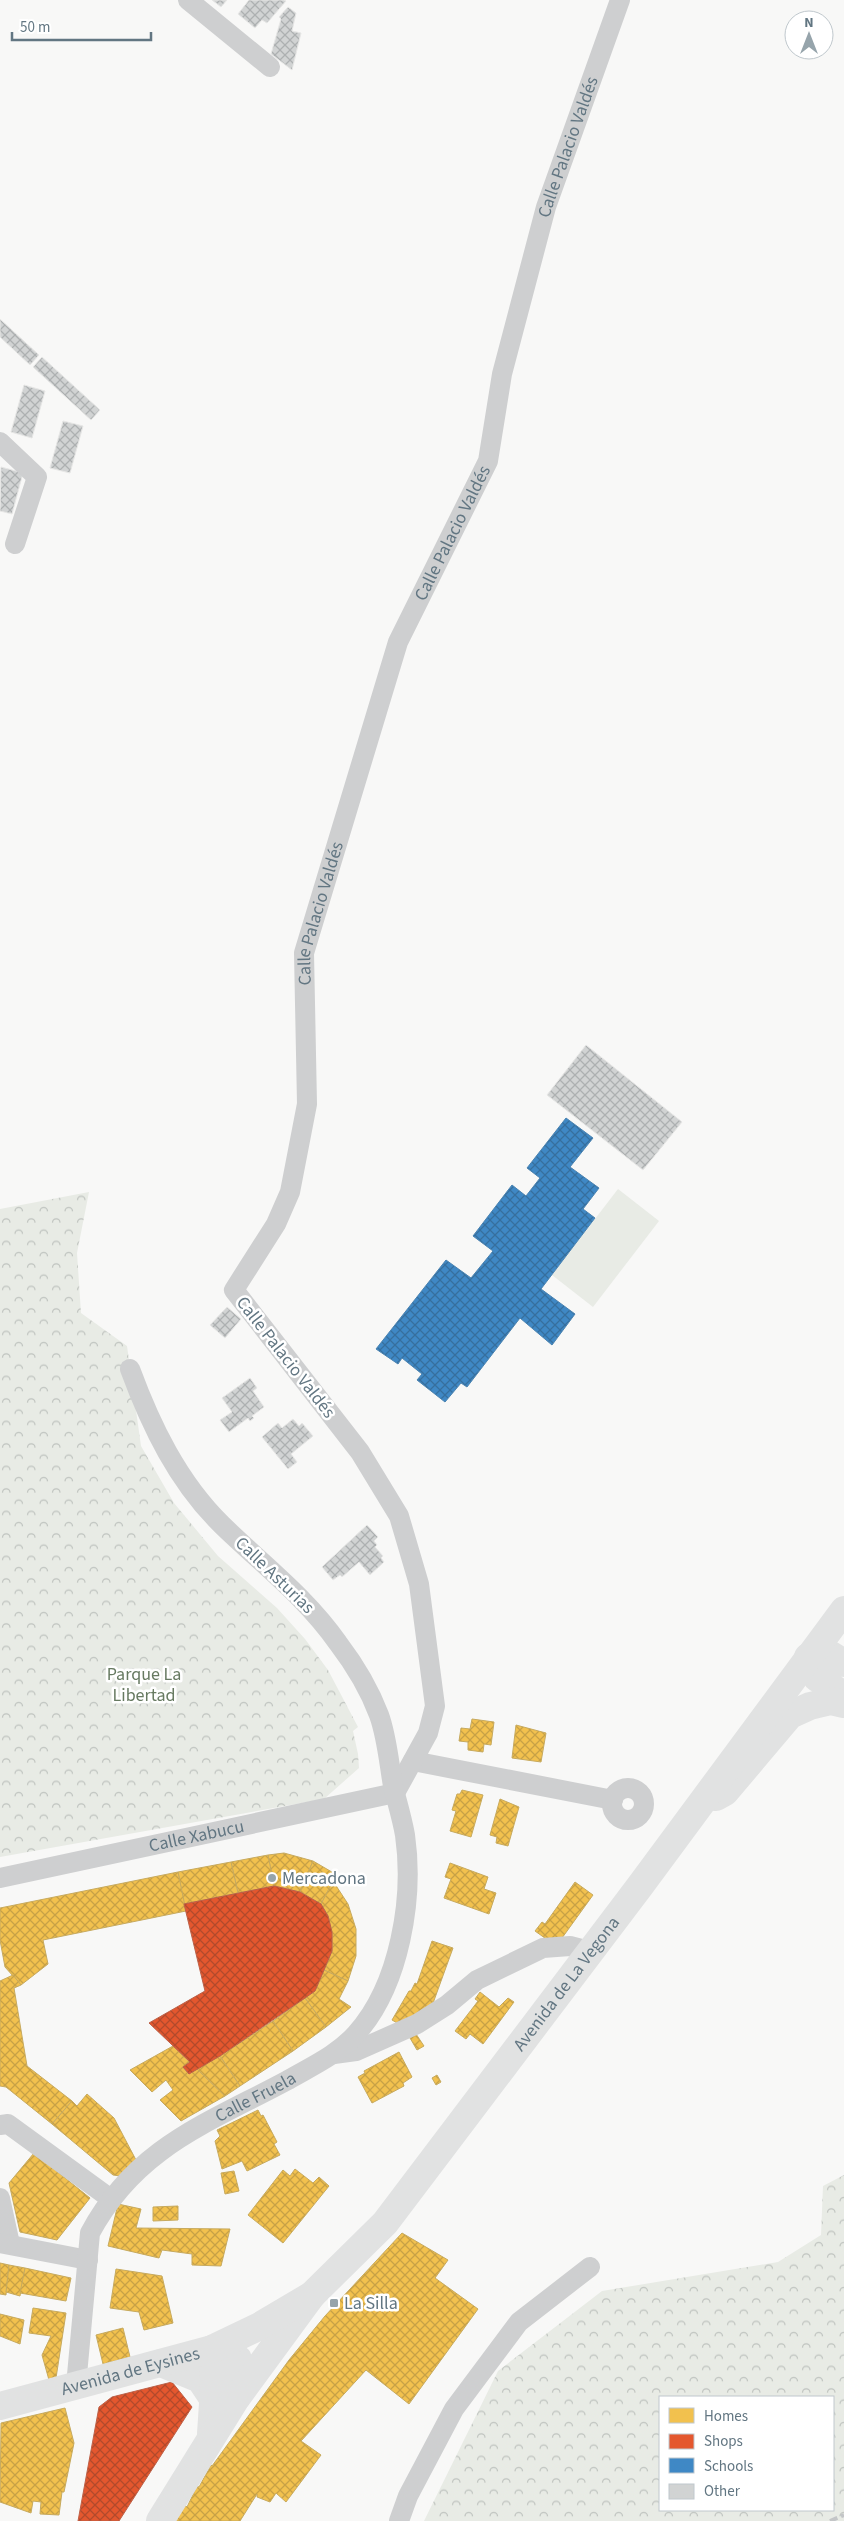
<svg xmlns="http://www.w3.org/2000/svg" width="844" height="2521" font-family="'Source Sans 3',sans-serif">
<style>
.forest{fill:url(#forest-crowns);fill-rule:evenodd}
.pitch{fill:#e8ebe5}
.homes{fill:url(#homes-cross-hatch);stroke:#c7aa5e}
.shops{fill:url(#shops-cross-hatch);stroke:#bd6047}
.schools{fill:url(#schools-cross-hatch);stroke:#4a83b1}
.building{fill:url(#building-cross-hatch);stroke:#e7e7e6}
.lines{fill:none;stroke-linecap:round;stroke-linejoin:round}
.street{stroke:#cecfd0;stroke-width:20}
.secondary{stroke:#e1e2e2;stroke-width:28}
.primary{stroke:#e1e2e2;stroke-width:28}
.rail{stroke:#c3c5c7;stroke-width:4;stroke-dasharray:8 4;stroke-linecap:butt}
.poi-dot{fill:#96a4ab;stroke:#fff;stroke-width:2}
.labels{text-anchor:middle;stroke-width:5;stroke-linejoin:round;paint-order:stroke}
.street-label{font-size:18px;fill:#627682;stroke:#fff}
.park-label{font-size:18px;fill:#677a61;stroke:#fff}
.poi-label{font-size:18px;fill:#627682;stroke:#fff;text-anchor:start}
</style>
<defs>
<pattern id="forest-crowns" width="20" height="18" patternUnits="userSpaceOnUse" patternTransform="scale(1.25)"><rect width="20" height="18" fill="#e8ebe5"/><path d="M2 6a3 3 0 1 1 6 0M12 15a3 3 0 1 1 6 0" fill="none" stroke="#bfc3bf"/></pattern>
<pattern id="homes-cross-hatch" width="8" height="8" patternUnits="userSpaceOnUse" patternTransform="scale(1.25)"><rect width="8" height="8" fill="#f2c14e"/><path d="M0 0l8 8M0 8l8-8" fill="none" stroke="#c7a146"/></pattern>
<pattern id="shops-cross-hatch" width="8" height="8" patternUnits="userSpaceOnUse" patternTransform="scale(1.25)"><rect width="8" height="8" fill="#e4572e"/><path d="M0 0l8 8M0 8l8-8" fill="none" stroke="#b24a2c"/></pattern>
<pattern id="schools-cross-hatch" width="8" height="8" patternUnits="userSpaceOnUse" patternTransform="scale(1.25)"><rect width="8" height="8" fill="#3f88c5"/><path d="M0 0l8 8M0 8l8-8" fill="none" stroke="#366f9e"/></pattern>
<pattern id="building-cross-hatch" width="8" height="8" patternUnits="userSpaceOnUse" patternTransform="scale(1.25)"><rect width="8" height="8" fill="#d1d3d3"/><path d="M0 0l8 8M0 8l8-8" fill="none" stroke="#adb0b1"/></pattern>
</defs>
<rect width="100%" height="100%" fill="#f8f8f7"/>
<g class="forest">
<polygon points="89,1192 77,1253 81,1313 127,1346 141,1446 174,1503 218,1556 277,1608 305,1639 328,1670 358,1727 353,1731 358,1754 359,1768 324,1799 0,1857 0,1209"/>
<path d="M844,2175V2521H424L498,2371L602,2291L778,2262L821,2235L823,2186ZM833,2397V2510H660V2397Z"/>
</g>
<polygon class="pitch" points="618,1189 659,1221 593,1307 552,1275"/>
<g class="homes">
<polygon points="472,1719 494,1722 491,1745 484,1744 483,1752 468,1750 468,1742 459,1741 461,1728 470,1729"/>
<polygon points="516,1725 546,1733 541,1762 512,1758"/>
<polygon points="462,1790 483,1795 471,1837 450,1831 456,1811 452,1810 457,1794 460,1794"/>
<polygon points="500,1799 519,1807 508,1846 496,1843 497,1837 490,1835"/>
<polygon points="284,1853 313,1861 300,1892 274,1886 268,1855"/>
<polygon points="268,1855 274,1886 238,1893 231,1862"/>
<polygon points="313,1861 337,1875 321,1904 300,1892"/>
<polygon points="231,1862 238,1893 184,1904 178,1872"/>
<polygon points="450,1863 488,1877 484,1889 496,1893 489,1914 444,1898 451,1879 445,1877"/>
<polygon points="178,1872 186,1911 43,1940 48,1964 21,1985 5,1967 0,1940 0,1908"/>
<polygon points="333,1881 348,1904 356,1929 356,1956 348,1981 324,1970 332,1951 332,1932 328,1916 321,1904"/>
<polygon points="575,1882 593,1895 562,1938 549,1941 535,1931 542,1922 545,1924"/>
<polygon points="432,1941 453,1948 432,2006 399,2024 392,2020 409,1991 411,1991 415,1983 417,1984"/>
<polygon points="324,1970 348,1981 339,1999 351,2007 326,2027 305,1998 315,1991"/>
<polygon points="13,1975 21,1985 14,1988 27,2066 72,2101 52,2124 6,2087 0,2086 0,1981"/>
<polygon points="480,1992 499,2007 508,1998 514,2002 483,2044 470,2034 466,2039 455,2031 478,2001 475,1999"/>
<polygon points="305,1998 326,2027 293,2051 273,2021"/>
<polygon points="273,2021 293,2051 240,2086 220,2056"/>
<polygon points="416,2034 424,2046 417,2050 410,2038"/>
<polygon points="173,2046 190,2062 183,2067 189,2074 196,2068 225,2096 181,2121 160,2100 173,2090 166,2080 152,2092 130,2070"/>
<polygon points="399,2052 412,2077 403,2083 404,2086 372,2103 358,2077 365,2073 364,2071"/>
<polygon points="220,2056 240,2086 225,2096 196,2068"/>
<polygon points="437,2075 441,2082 436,2085 432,2078"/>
<polygon points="87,2094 114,2118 136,2160 120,2176 113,2175 52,2124 72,2101 77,2106"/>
<polygon points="258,2110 261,2116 263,2115 277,2142 274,2144 280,2155 247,2171 242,2161 222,2169 215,2141 220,2136 217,2130"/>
<polygon points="34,2153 90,2198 57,2240 20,2232 9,2183"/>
<polygon points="295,2169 313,2183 319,2177 329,2186 283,2243 248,2215 283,2170 290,2176"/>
<polygon points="234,2171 239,2191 225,2194 221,2173"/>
<polygon points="118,2204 141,2209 136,2228 230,2229 221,2266 192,2265 192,2254 162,2250 159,2258 108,2246"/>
<polygon points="178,2206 178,2220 153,2221 153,2207"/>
<polygon points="402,2233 448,2260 435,2278 478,2309 409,2404 366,2370 301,2441 321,2455 286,2502 276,2493 270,2502 257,2497 257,2494 240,2521 175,2521 185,2505 187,2507 197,2486 199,2487 211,2465 212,2466 289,2360 325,2316"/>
<polygon points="0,2263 9,2265 6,2295 0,2294"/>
<polygon points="9,2265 25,2268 20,2296 6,2292"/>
<polygon points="25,2268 71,2278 66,2301 20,2293"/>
<polygon points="116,2269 162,2276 173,2323 144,2330 139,2312 110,2308"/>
<polygon points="33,2308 66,2313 56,2378 49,2380 42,2355 51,2336 29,2333"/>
<polygon points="0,2314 24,2320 20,2344 0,2336"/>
<polygon points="123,2328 130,2357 103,2364 96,2335"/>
<polygon points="65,2408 74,2443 64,2492 62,2492 59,2515 40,2514 41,2502 33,2501 31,2513 0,2502 1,2423"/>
</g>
<g class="shops">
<polygon points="274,1886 300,1892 321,1904 328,1916 332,1932 332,1951 324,1970 315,1991 305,1998 220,2056 189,2074 183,2067 190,2062 149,2023 205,1991 184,1904"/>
<polygon points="172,2382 192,2407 119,2521 78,2521 99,2407 112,2397"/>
</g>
<polygon class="schools" points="566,1118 593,1138 570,1167 599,1188 583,1209 595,1218 541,1289 575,1314 552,1345 520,1318 467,1387 461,1383 445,1402 417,1380 422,1374 402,1358 398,1364 376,1349 446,1260 471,1278 493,1251 473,1236 512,1185 526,1196 540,1178 527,1168"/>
<g class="building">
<polygon points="212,0 227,0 221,7"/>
<polygon points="249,0 284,0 286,1 267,23 262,20 255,28 238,14"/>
<polygon points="288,7 296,13 292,31 301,33 292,70 271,54 281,19 279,17"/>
<polygon points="0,319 39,355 30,365 0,337"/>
<polygon points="42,357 100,410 91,420 33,367"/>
<polygon points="24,385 45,391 32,438 11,432"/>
<polygon points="63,421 83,426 70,473 50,468"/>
<polygon points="1,467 23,473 12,514 0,511"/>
<polygon points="586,1045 682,1122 643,1170 547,1095"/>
<polygon points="227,1307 241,1319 225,1338 210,1325"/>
<polygon points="250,1378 257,1388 253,1391 264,1407 252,1416 254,1418 250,1421 248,1418 229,1432 220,1420 232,1412 222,1398"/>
<polygon points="293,1419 299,1426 302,1423 313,1436 291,1454 297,1462 288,1469 262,1437 278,1423 282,1428"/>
<polygon points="367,1525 378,1537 374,1541 377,1545 375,1547 383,1556 381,1558 384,1562 370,1575 359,1562 342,1577 340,1575 333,1580 322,1567"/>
</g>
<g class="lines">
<g class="street">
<polyline points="188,0 270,67"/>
<polyline points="0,442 37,477 15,544"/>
<polyline points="413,1761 613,1800"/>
<circle cx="628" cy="1804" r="16"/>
<path id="s1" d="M395,1793L428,1733L435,1706L419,1584L399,1516L360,1452L234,1290L276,1224L290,1192L307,1104L304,953L398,642L488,461L502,374L546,207L620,0"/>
<path id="s2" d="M0,1878L395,1793"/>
<polyline points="334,2054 356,2051 417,2024 447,2005 477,1980 543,1948 570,1946 589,1951"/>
<polyline points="0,2125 8,2124 111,2199"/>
<polyline points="0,2198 10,2244"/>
<polyline points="0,2243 88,2260"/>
<path id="s3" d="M76,2386L90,2233C136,2147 208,2123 288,2080C312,2066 337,2055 356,2034C400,1985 414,1898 405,1835C402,1818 397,1802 393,1786C389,1763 387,1737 379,1715C370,1691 354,1664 338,1643C306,1597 262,1564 222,1525C178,1482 151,1426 130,1369"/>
<polyline points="399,2521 408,2496 454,2409 519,2322 590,2267"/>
</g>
<g class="secondary">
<polyline points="844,1663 831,1655 808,1657 817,1678 844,1695"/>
<polyline points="716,1797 725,1792 790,1715 810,1706 831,1701 844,1704"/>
<polyline points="161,2363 200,2379 214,2400"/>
<polyline points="211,2434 214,2388 212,2349 238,2359 241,2370 236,2398"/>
<polyline points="160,2521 235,2400 312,2295"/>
</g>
<path class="primary" id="s4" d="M0,2406L212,2349L258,2327L312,2295L385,2223L640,1886L844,1610"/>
<polyline class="rail" points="830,2521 844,2515"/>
</g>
<g class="poi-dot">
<circle cx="272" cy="1878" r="5"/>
<rect x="329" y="2298" width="10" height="10" rx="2.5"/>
</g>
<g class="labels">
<g class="street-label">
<text dy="6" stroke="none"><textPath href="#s1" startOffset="1776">Calle Palacio Valdés</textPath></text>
<text dy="6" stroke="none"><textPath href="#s1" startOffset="1371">Calle Palacio Valdés</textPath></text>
<text dy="6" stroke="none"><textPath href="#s1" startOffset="966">Calle Palacio Valdés</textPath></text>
<text transform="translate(286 1357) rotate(52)" y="6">Calle Palacio Valdés</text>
<text transform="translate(275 1575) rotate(44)" y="6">Calle Asturias</text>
<text dy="6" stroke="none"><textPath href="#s2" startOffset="201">Calle Xabucu</textPath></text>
<text dy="6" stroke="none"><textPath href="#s4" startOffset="736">Avenida de La Vegona</textPath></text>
<text dy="6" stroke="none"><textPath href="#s3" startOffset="372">Calle Fruela</textPath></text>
<text dy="6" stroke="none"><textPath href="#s4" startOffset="135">Avenida de Eysines</textPath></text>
</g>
<g class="park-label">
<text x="144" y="1680">Parque La<tspan x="144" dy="21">Libertad</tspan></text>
</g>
<g class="poi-label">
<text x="282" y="1884">Mercadona</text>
<text x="344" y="2309">La Silla</text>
</g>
</g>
<rect x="659" y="2396" width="175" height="115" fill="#ffffff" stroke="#c0c8cd"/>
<rect x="669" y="2408" width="25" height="15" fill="#f2c14e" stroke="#c0c8cd"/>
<text x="704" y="2421" font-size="15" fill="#627682">Homes</text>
<rect x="669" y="2434" width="25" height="15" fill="#e4572e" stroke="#c0c8cd"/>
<text x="704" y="2446" font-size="15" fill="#627682">Shops</text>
<rect x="669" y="2458" width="25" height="15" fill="#3f88c5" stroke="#c0c8cd"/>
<text x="704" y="2471" font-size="15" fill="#627682">Schools</text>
<rect x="669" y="2484" width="25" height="15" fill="#d1d3d3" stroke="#c0c8cd"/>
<text x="704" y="2496" font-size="15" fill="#627682">Other</text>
<g transform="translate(809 35)"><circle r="24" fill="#ffffff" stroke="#c0c8cd"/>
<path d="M0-4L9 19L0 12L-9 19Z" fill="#96a4ab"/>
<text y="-8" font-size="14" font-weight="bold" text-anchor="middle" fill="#627682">N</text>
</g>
<path d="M12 32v8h139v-8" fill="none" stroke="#627682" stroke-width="2.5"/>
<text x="20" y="32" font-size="15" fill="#627682" stroke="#ffffff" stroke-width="4" paint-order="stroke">50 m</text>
</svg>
